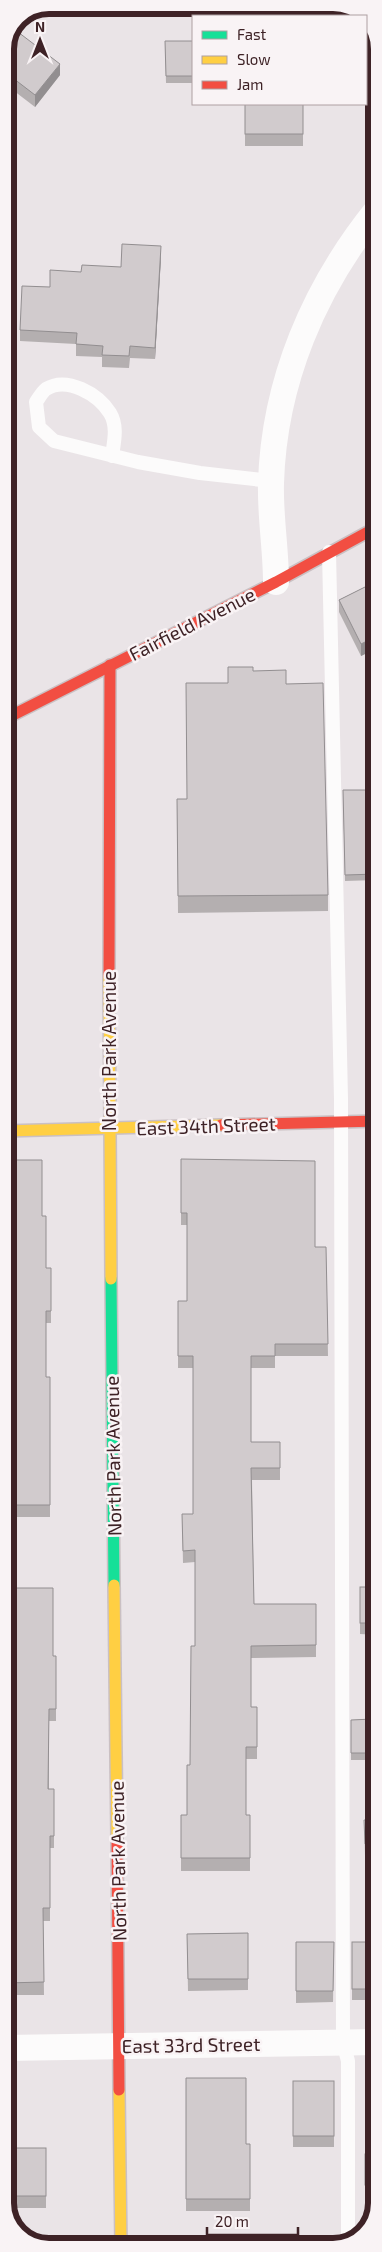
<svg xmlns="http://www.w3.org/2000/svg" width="382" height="2252" font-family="'Exo 2',sans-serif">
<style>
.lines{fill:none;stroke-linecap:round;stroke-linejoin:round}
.fast-casing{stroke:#cac0c3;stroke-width:14}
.slow-casing{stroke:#cac0c3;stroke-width:14}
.jam-casing{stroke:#cac0c3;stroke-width:14}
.lane{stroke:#fcfbfb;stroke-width:14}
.street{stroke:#fcfbfb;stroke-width:26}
.fast{stroke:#16e098;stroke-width:11}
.slow{stroke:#ffcf43;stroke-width:11}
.jam{stroke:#f24e42;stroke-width:11}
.wall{fill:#b4afb0}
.shaded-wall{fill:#928e90}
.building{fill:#d1cbcd;stroke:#928e90}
.labels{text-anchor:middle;stroke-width:5;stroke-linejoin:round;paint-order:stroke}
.street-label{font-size:19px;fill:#3e2226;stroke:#f9f3f5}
.rim{fill:none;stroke:#3e2226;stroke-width:6}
</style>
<rect width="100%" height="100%" fill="#eae4e7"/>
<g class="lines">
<defs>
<polyline id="fast" points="111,1279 114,1585"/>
<g id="slow">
<polyline points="109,976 111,1279"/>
<polyline points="5,1131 221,1125"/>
<polyline points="114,1585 117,1838"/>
<polyline points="119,2090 121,2247"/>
</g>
<g id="jam">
<polyline points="5,719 276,582 377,527"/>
<polyline points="109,976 110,665"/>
<polyline points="221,1125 377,1121"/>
<polyline points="117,1838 119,2090"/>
</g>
</defs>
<use href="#fast" class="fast-casing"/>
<use href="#slow" class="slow-casing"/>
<use href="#jam" class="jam-casing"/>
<g class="lane">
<path d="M112,456C114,442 118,426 110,413C98,394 67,376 46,389C42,392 39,398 36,402L39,427L54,441L138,462L200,473L271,481"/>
<polyline points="329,552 341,1099 343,2042 348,2061 348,2242"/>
</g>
<g class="street">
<path d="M276,582C276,549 270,516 271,483C274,382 314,288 377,210"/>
<polyline points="5,2048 377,2042"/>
</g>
<use href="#fast" class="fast"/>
<use href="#slow" class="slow"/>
<use href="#jam" class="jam"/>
</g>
<g class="wall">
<polygon points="49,5 59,5 59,7 44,7"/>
<polygon points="165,41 193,41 193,83 166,83"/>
<polygon points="5,49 60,75 35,107 5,84"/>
<rect x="245" y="104" width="58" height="42"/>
<polygon points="161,257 155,359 130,358 129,368 102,367 102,357 76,356 76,344 20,341 20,330 50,287 81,272 121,267"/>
<polygon points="377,581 377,648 361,656 339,612 339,600"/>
<polygon points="253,671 286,684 328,895 328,911 178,913 177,799 187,799 228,683"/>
<polygon points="343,790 377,790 377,880 345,881"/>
<polygon points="181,1159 315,1247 326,1247 328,1356 275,1356 275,1368 251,1368 251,1442 280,1442 280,1480 252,1480 254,1604 316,1604 316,1657 251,1658 251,1707 257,1707 257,1759 246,1759 246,1815 250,1815 250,1871 181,1871 181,1815 187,1815 190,1765 195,1646 195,1562 183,1563 182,1514 193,1514 193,1368 178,1368 178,1301 187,1301 187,1225 181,1225"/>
<polygon points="5,1160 42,1216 46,1268 51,1268 51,1323 46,1323 46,1377 50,1377 50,1517 5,1517"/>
<polygon points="360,1587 377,1587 377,1635 360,1634"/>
<polygon points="5,1588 53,1656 56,1656 56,1721 49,1721 49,1789 54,1789 54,1848 50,1848 50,1921 43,1921 44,1995 5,1995"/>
<polygon points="373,1719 374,1760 351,1760 351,1720"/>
<polygon points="364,1820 377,1820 377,1856 365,1856"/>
<polygon points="248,1933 248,1990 188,1991 187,1934"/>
<polygon points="296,1942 334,1942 333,2002 296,2003"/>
<rect x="352" y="1942" width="25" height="58"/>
<polygon points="186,2078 246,2144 250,2144 250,2211 186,2211"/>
<rect x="293" y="2081" width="41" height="66"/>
<rect x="5" y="2148" width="41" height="60"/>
<rect x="365" y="2154" width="12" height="45"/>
</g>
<g class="shaded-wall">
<polygon points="60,64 60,75 35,107 35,95"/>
<polygon points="161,246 161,257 155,359 155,348"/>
<polygon points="377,636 377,648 361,656 361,644"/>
</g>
<g class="building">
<rect x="252" y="5" width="45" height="11"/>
<polygon points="14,29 60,64 35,95 5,72 5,49"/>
<polygon points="165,41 193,41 193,76 166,76"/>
<rect x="245" y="104" width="58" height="30"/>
<polygon points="122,244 161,246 155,348 130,346 129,356 102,355 103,346 76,344 77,333 20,330 22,286 50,287 50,270 81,272 82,265 121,267"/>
<polygon points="377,581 377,636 361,644 339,600"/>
<polygon points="228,667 253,667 253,671 286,670 286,684 323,683 328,895 178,896 177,799 187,799 186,683 228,683"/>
<polygon points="343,790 377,790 377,874 345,875"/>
<polygon points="181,1159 315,1161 315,1247 326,1247 328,1344 275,1344 275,1356 251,1356 251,1442 280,1442 280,1468 251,1468 254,1604 316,1604 316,1645 251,1646 251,1707 257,1707 257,1747 246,1747 246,1815 250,1815 250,1858 181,1858 181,1815 187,1815 187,1765 190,1765 191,1646 195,1646 195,1550 183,1551 182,1514 193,1514 193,1356 178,1356 178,1301 187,1301 187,1213 181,1213"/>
<polygon points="5,1160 42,1160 42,1216 46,1216 46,1268 51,1268 51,1311 46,1311 46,1377 50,1377 50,1505 5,1505"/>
<rect x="360" y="1587" width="17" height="36"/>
<polygon points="5,1588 53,1588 53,1656 56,1656 56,1709 49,1709 48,1789 54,1789 54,1836 50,1836 50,1908 43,1908 44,1982 5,1983"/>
<polygon points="373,1719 374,1753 351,1753 351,1720"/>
<polygon points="364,1820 377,1820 377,1844 365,1844"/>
<polygon points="248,1933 248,1979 188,1979 187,1934"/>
<polygon points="296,1942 334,1942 333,1991 296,1991"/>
<rect x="352" y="1942" width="25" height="47"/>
<polygon points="186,2078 246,2078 246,2144 250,2144 250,2199 186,2199"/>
<rect x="293" y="2081" width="41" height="55"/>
<rect x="5" y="2148" width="41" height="48"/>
<rect x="365" y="2154" width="12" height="31"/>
</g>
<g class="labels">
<g class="street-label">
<text transform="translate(192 624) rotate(-27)" y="7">Fairfield Avenue</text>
<text transform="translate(109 1051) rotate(-90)" y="7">North Park Avenue</text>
<text transform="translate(206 1126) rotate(-2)" y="7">East 34th Street</text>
<text transform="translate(113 1456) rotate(-91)" y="7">North Park Avenue</text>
<text transform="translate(118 1861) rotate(-91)" y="7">North Park Avenue</text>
<text transform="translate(191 2045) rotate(-1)" y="7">East 33rd Street</text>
</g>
</g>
<path d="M0 0H382V2252H0ZM49 14H333A35 35 0 0 1 368 49V2203A35 35 0 0 1 333 2238H49A35 35 0 0 1 14 2203V49A35 35 0 0 1 49 14Z" fill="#f9f3f5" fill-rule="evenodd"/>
<path class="rim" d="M49 14H333A35 35 0 0 1 368 49V2203A35 35 0 0 1 333 2238H49A35 35 0 0 1 14 2203V49A35 35 0 0 1 49 14Z"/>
<rect x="192" y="15" width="175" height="90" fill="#f9f3f5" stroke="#ae9fa2"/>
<rect x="202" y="31" width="25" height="8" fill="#16e098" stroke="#ae9fa2"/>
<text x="237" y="40" font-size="15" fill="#3e2226">Fast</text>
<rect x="202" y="56" width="25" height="8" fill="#ffcf43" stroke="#ae9fa2"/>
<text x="237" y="65" font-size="15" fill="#3e2226">Slow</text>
<rect x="202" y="81" width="25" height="8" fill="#f24e42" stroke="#ae9fa2"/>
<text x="237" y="90" font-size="15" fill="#3e2226">Jam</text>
<g transform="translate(40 40)" stroke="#f9f3f5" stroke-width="4" paint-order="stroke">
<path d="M0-4L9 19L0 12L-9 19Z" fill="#3e2226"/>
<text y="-8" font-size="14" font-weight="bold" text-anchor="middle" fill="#3e2226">N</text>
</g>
<path d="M207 2227v8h91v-8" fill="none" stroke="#3e2226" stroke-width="2.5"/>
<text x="215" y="2227" font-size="15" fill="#3e2226" stroke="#f9f3f5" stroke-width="4" paint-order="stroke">20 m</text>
</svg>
